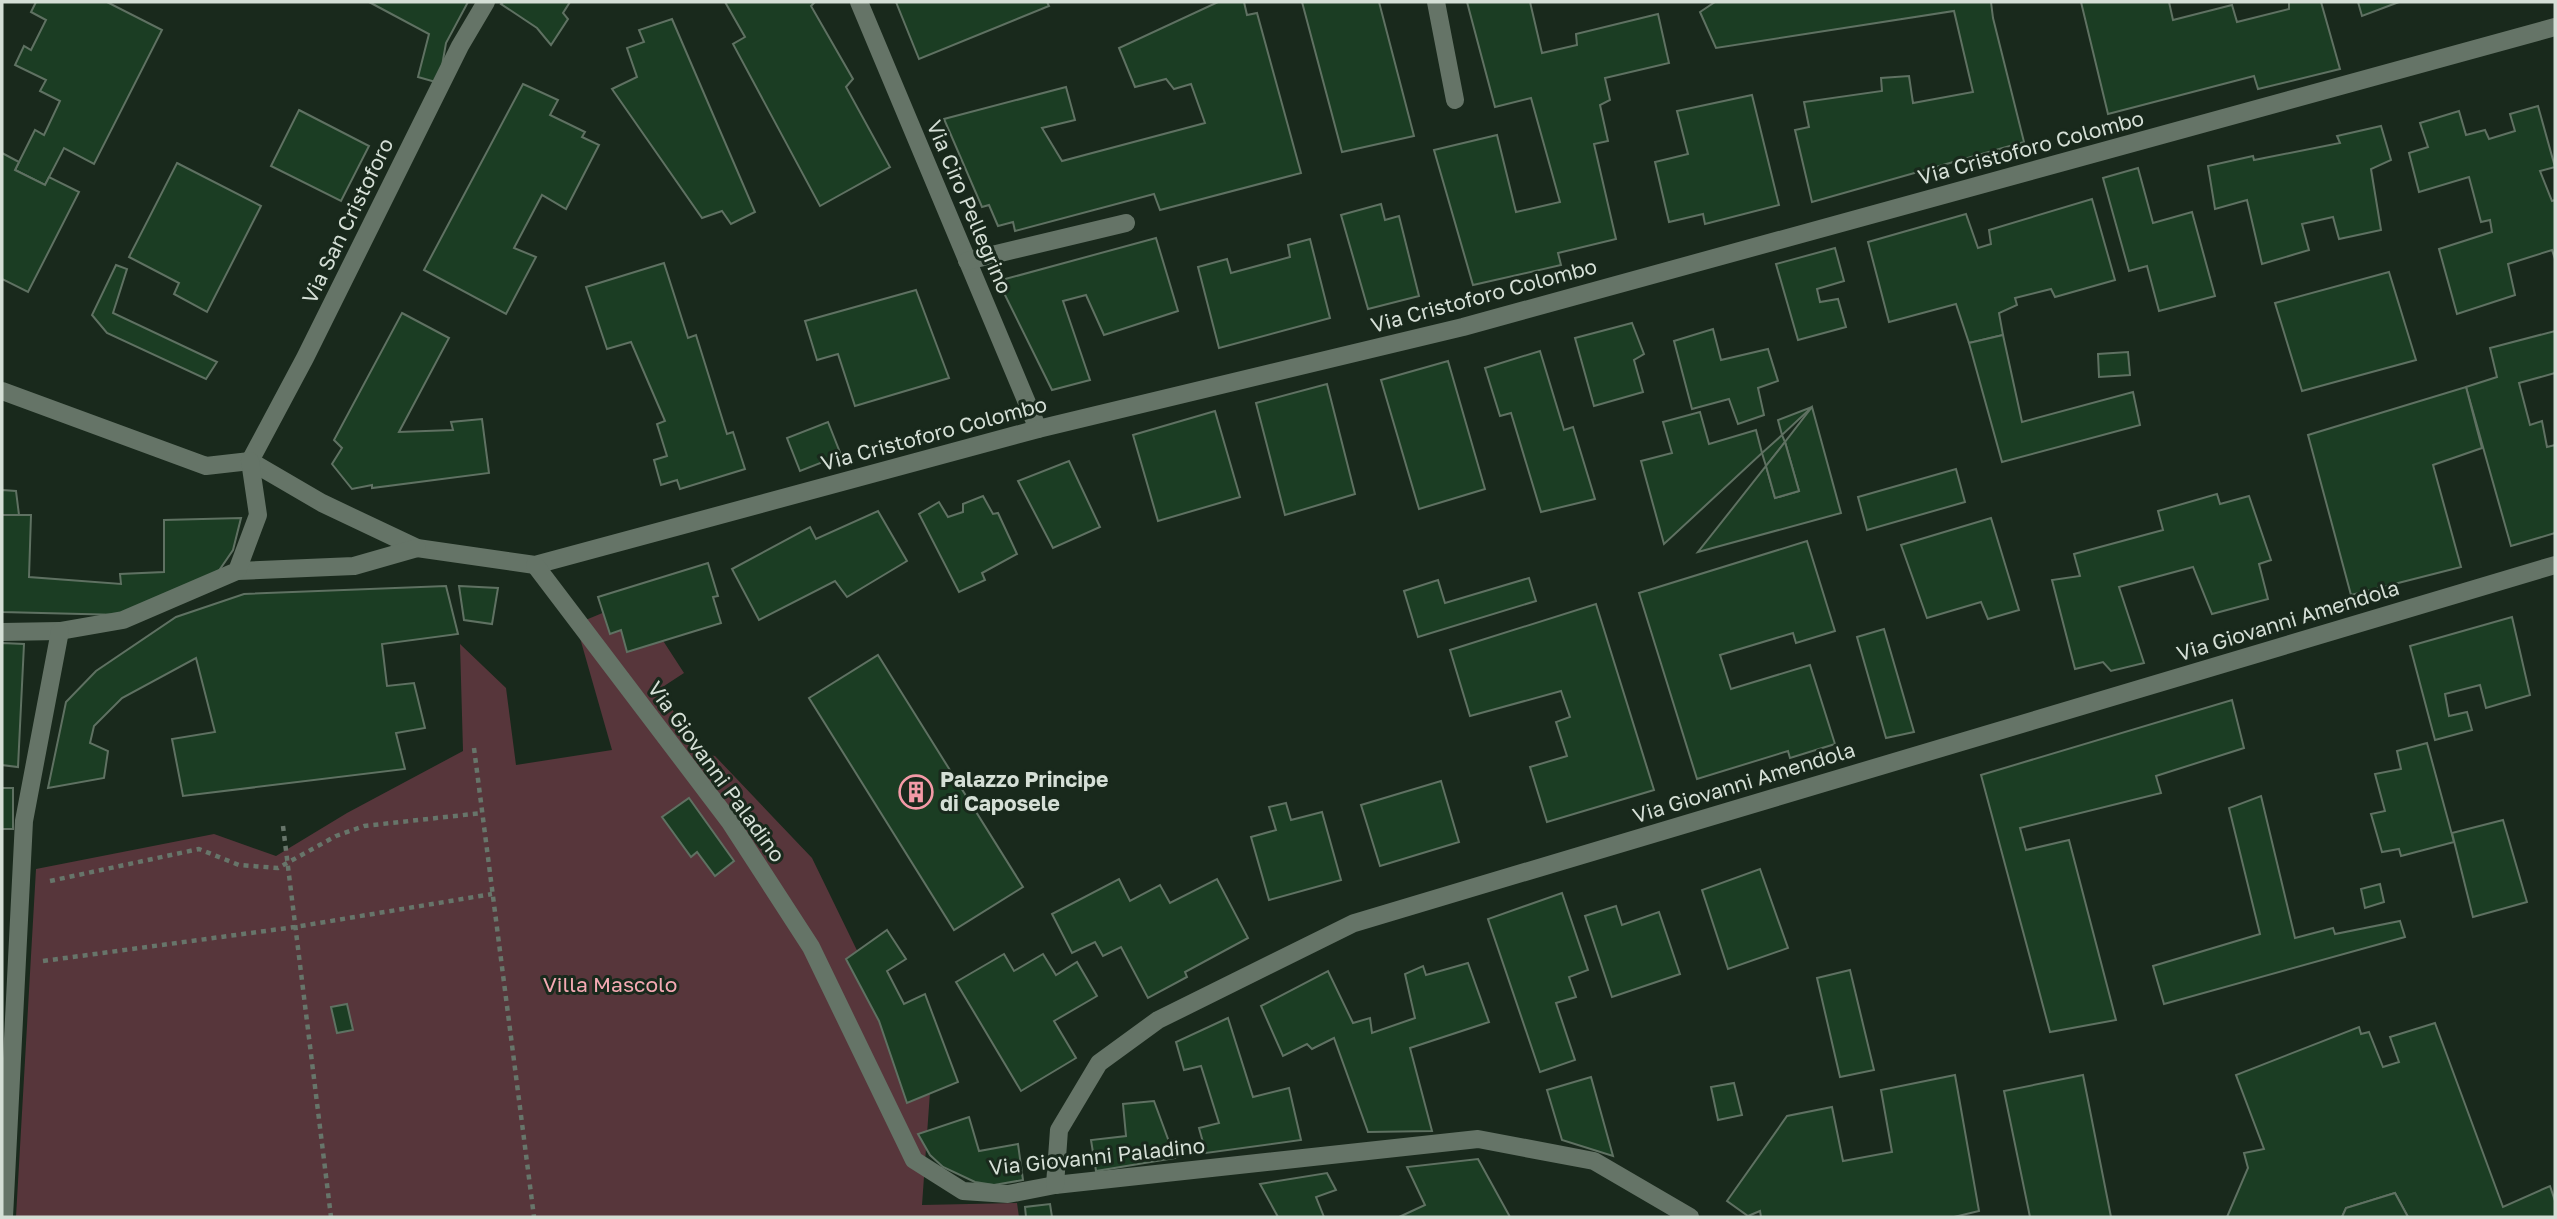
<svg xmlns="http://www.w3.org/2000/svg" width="2557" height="1219" font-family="'Golos Text',sans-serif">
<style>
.green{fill:#57363b}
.building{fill:#1b3d23;stroke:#5f7162;stroke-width:2}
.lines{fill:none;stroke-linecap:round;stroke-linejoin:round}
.path{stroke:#67756a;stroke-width:4.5;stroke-dasharray:5 5;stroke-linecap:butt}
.minor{stroke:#657467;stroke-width:18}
.labels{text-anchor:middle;stroke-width:6;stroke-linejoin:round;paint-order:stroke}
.street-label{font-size:21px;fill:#d5dfd6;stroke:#19291c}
.poi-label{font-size:21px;font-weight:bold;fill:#d5dfd6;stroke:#19291c;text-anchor:start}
.park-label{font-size:21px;fill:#f4a9b3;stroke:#19291c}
</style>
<rect width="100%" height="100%" fill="#19291c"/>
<polygon class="green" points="636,599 684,673 661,688 695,752 715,756 812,858 867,971 931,1078 922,1205 1017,1203 1019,1217 16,1217 36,869 214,834 276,856 347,813 463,751 460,644 506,688 516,765 612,750 576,624"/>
<g class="building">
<polygon points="36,2 107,2 162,30 94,164 64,148 45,185 15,170 35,130 44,135 60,101 40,91 46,80 15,65 24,46 31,50 46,20 31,12"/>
<polygon points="369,2 468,2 446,43 439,83 418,77 429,34"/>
<polygon points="503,2 570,2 563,13 568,19 551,45 537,28 501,4"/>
<polygon points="725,2 815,2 811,6 853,79 846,87 890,167 820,206 733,44 745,37"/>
<polygon points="896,2 1047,2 1049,6 919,59"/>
<polygon points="1218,2 1244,2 1247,15 1257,13 1301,173 1160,210 1154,194 1015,231 1013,222 998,226 989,205 982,207 944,119 1066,87 1075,120 1042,128 1062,161 1205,123 1191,84 1174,89 1166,79 1135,87 1119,48"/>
<polygon points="1302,2 1379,2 1414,136 1342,152"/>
<polygon points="1467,2 1530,2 1542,53 1577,45 1576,34 1658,14 1669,63 1605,78 1610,100 1600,105 1608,141 1594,144 1616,239 1558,253 1561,265 1473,285 1434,150 1497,135 1516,212 1560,202 1531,98 1495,107"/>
<polygon points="1715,2 1994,2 1991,2 1993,18 2024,142 1812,202 1795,130 1809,127 1804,102 1882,91 1881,78 1909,76 1913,103 1973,92 1954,11 1716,48 1700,12"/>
<polygon points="2081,2 2169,2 2173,20 2232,5 2237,22 2289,9 2289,2 2321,2 2340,69 2258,89 2254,76 2108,114"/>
<polygon points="2358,2 2399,2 2362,16"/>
<polygon points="672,19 755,212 731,224 722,211 702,218 612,89 637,77 627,48 644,42 639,30"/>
<polygon points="523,84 558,100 550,115 585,132 582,137 599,145 566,209 542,195 514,248 536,257 506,314 424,270"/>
<polygon points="1752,95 1779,205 1705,224 1703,214 1669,222 1655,162 1688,154 1677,111"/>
<polygon points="2538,106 2555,167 2540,171 2552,201 2555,200 2555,259 2552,250 2508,264 2515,295 2457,314 2439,249 2492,232 2490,220 2481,222 2469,177 2419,192 2409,153 2428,147 2420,123 2459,111 2466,135 2485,130 2489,139 2515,131 2510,114"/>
<polygon points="299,110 369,146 341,201 271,166"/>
<polygon points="2381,126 2391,160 2371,169 2381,230 2339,239 2333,217 2302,224 2309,250 2262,264 2247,200 2215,209 2208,166 2253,156 2254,160 2340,143 2337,136"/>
<polygon points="2,153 19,162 15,170 45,185 49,177 79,192 28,292 2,279"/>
<polygon points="177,163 261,206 207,312 174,294 179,283 129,257"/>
<polygon points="2138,168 2153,223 2192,212 2215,296 2159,311 2147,266 2129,271 2103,178"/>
<polygon points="2092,199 2115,280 2055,297 2051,289 2015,298 2017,305 1999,313 2003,335 1969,343 1956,304 1889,322 1868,242 1966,214 1978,248 1991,244 1989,230"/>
<polygon points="1381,204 1385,220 1399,216 1419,296 1368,309 1341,215"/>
<polygon points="1156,238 1178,311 1104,335 1086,295 1063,301 1090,380 1052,390 998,281"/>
<polygon points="1310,239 1330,318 1219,348 1198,267 1227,259 1231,273 1290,257 1288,245"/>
<polygon points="1835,248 1844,281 1817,289 1820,302 1838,299 1846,327 1798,340 1776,264"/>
<polygon points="664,263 688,338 696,335 727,434 733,432 745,469 680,489 677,480 661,485 654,460 667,456 657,424 665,421 631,342 607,349 586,287"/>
<polygon points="116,265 127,269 113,313 217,362 206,379 107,333 92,315"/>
<polygon points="2389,272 2416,360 2302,391 2275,303"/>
<polygon points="916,290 949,378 855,406 838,354 817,360 805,321"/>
<polygon points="402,313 449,338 399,432 453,430 451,422 482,419 489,473 372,488 372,485 352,489 332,464 342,448 334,440"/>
<polygon points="1632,323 1644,354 1634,360 1643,392 1594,406 1575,338"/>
<polygon points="1713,329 1721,360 1768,349 1778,381 1758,388 1764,415 1738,424 1729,399 1692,409 1674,341"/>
<polygon points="2555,331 2555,373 2519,383 2530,425 2542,421 2547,447 2555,445 2555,533 2511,546 2466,387 2497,377 2490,348"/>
<polygon points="2003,335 2022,422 2133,392 2140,425 2002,462 1969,343"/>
<polygon points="1540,351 1564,430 1573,427 1595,499 1541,512 1511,413 1500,416 1485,368"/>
<polygon points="2128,352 2130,375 2099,377 2098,354"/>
<polygon points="1448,361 1485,489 1419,509 1381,380"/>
<polygon points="1327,384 1355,494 1285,515 1256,403"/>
<polygon points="2466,387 2482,448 2433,465 2461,567 2351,595 2308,435"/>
<polygon points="1812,407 1841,513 1698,552 1766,466 1775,498 1799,491 1785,442"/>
<polygon points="1812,407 1782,435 1778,420"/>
<polygon points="1215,411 1240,497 1158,521 1133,435"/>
<polygon points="1700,412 1709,444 1756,430 1762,453 1664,544 1641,461 1672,453 1663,422"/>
<polygon points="828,422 841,455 800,471 787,438"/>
<polygon points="1782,435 1785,442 1766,466 1762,453"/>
<polygon points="1785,442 1799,491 1775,498 1766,466"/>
<polygon points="1069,461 1100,527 1053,548 1018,481"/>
<polygon points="1956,469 1965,502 1867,530 1858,497"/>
<polygon points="2,490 16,491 19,515 2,515"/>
<polygon points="2217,494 2220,504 2249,496 2271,560 2259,564 2268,599 2212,614 2193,567 2119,587 2144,663 2111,671 2103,662 2075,669 2052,580 2080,576 2074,554 2163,530 2158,511"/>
<polygon points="983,496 993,514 998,513 1017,554 982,573 985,580 959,592 919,514 939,502 948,517 963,512 963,504"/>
<polygon points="878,511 907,561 847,597 835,581 759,620 732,569 810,527 816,539"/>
<polygon points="2,515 31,515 29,577 121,584 120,574 164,572 164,520 241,518 233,550 218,572 122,615 2,612"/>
<polygon points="1991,518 2019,610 1988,619 1981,602 1927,618 1901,545"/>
<polygon points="1807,541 1835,631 1796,643 1793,633 1720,655 1731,689 1810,665 1835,744 1790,758 1788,751 1697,779 1639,593"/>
<polygon points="708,563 718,596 713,597 721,623 627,652 621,630 610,634 598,597"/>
<polygon points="1529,578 1536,601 1418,637 1404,591 1438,580 1445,603"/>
<polygon points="446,586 458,634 382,644 387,686 414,683 425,728 396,733 405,769 183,796 172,739 215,732 196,658 122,698 94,726 90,743 108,751 104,778 48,788 66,702 96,671 176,617 244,594"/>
<polygon points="459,586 498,588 492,624 464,620"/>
<polygon points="1596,604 1654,790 1547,822 1530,767 1567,756 1556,722 1570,717 1561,691 1470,716 1450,650"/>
<polygon points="2512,617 2530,695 2486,708 2480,685 2445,694 2449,716 2467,712 2472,730 2435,740 2410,646"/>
<polygon points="1884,629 1914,732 1886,738 1857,637"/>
<polygon points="2,643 24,644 18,767 2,765"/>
<polygon points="878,655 1023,887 954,930 809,698"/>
<polygon points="2232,700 2244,748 2156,776 2161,793 2020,828 2026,850 2069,840 2116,1020 2050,1032 1981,775"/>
<polygon points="2427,743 2454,842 2401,856 2399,849 2382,852 2371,814 2385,811 2375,774 2401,769 2397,751"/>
<polygon points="1441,781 1459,842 1380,866 1361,805"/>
<rect x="2" y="788" width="11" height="41"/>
<polygon points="2261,796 2295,938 2333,928 2335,934 2400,921 2405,937 2164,1004 2153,966 2260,934 2229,808"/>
<polygon points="689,798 734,861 715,876 697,852 691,857 662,817"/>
<polygon points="1286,803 1291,820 1322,812 1341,880 1269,900 1251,837 1276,830 1269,807"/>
<polygon points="2503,820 2527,902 2473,917 2452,833"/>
<polygon points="1760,869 1788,948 1728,969 1702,890"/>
<polygon points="1119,879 1130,901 1160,885 1170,903 1217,879 1248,938 1185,972 1187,977 1148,998 1121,947 1103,956 1095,942 1072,953 1052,914"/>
<polygon points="2380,884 2384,902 2365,908 2361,889"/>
<polygon points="1562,893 1588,970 1569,977 1576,997 1556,1003 1575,1060 1540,1072 1488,919"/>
<polygon points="1616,906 1622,925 1659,912 1680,974 1612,997 1585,916"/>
<polygon points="887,930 906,959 887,971 904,1004 925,994 958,1082 907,1103 879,1021 846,959"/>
<polygon points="1004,954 1014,971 1043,954 1056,975 1077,962 1097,996 1054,1021 1076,1058 1021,1091 956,982"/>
<polygon points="1468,963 1489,1022 1410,1048 1432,1131 1368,1132 1334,1038 1312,1049 1307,1044 1283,1056 1261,1006 1328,971 1353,1023 1370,1018 1372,1033 1415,1018 1405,974 1423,966 1426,975"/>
<polygon points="1850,970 1874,1070 1840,1077 1817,978"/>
<polygon points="347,1004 353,1030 337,1033 331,1007"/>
<polygon points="1228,1018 1253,1097 1289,1088 1301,1140 1206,1153 1199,1128 1219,1123 1201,1066 1184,1070 1176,1042"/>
<polygon points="2435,1023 2503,1207 2550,1186 2555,1201 2555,1217 2408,1217 2395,1193 2346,1208 2342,1217 2227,1217 2248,1168 2244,1153 2264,1149 2236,1075 2359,1027 2361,1034 2369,1032 2383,1067 2399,1062 2390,1037"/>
<polygon points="1955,1075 1979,1211 1954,1217 1761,1217 1760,1211 1748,1216 1727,1201 1787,1116 1832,1107 1843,1161 1892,1152 1881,1090"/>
<polygon points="2083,1075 2111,1217 2030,1217 2004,1091"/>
<polygon points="1591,1077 1613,1156 1562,1140 1547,1090"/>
<polygon points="1734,1083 1742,1115 1718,1120 1711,1087"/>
<polygon points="1154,1101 1175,1158 1096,1171 1091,1140 1126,1136 1123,1104"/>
<polygon points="969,1117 979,1151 1018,1144 1023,1180 994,1185 975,1182 943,1167 930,1155 918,1134"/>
<polygon points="1478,1159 1510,1217 1399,1217 1425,1205 1407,1167"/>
<polygon points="1327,1173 1336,1190 1316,1197 1324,1217 1278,1217 1260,1184"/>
<polygon points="2395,1193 2408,1217 2342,1217 2346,1208"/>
<polygon points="1050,1204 1052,1217 1026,1217 1025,1207"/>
</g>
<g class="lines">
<g class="path">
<polyline points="474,748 534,1217"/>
<polyline points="283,826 331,1217"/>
<polyline points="50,881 199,849 239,865 278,868 336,836 364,826 482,813"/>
<polyline points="43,961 295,927 492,894"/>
</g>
<g class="minor">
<polyline points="859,2 1038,429"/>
<polyline points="1436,2 1455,100"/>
<polyline points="967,261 1126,223"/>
<polyline points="2,391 206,466 250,461"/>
<polyline points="250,461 322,503 417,548 535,565 1038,429 1463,327 2555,27"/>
<polyline points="250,461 305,358 460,46 486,2"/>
<polyline points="535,565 730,822 811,947 914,1160 963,1191 1008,1194 1055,1185 1478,1139 1594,1161 1690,1217"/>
<polyline points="237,571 354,566 417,548"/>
<polyline points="2,632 60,631 123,620 237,571 258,515 250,461"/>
<polyline points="1055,1185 1059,1130 1099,1063 1158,1020 1354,923 2555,565"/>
<polyline points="4,1217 24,821 60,631"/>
</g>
</g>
<defs>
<symbol id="building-ring" viewBox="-11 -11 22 22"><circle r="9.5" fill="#19291c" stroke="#f49aa7" stroke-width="1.5"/><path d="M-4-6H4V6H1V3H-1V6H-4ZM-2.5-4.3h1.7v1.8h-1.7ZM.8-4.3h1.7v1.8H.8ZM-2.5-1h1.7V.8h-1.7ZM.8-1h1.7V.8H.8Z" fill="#f49aa7"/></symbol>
</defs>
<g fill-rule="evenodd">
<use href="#building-ring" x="897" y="773" width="38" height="38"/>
</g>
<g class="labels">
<g class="street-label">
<text transform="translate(2031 148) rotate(-15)" y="7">Via Cristoforo Colombo</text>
<text transform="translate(969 207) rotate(67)" y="7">Via Ciro Pellegrino</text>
<text transform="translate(348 221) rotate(-64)" y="7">Via San Cristoforo</text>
<text transform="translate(1484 296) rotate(-15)" y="7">Via Cristoforo Colombo</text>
<text transform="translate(934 434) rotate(-15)" y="7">Via Cristoforo Colombo</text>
<text transform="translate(2288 621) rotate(-17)" y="7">Via Giovanni Amendola</text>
<text transform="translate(716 772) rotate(54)" y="7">Via Giovanni Paladino</text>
<text transform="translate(1744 783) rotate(-17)" y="7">Via Giovanni Amendola</text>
<text transform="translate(1097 1157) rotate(-6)" y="7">Via Giovanni Paladino</text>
</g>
<g class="poi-label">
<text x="940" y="787">Palazzo Principe<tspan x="940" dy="24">di Caposele</tspan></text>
</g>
<g class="park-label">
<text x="610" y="992">Villa Mascolo</text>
</g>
</g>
<rect width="2557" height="1219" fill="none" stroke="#d5dfd6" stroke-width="7"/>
</svg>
